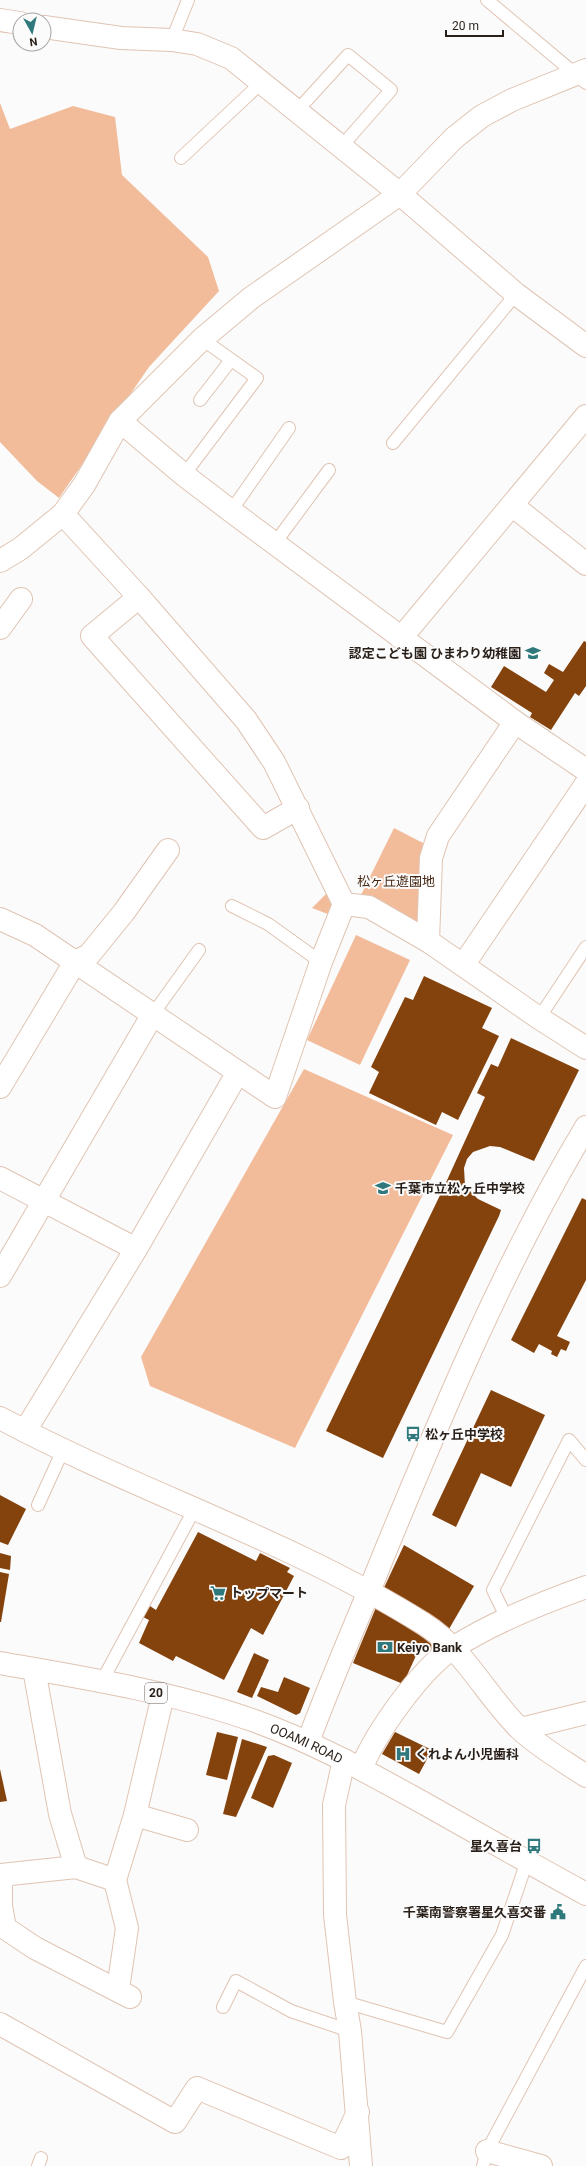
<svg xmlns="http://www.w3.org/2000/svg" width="586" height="2166" font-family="Roboto,'Noto Sans JP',sans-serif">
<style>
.green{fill:#f2bc9b}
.building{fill:#84420c}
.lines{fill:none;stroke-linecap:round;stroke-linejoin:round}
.service-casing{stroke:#e0c4b3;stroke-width:14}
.minor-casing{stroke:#e0c4b3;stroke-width:24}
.tertiary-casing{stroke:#e0c4b3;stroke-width:24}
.primary-casing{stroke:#e0c4b3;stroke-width:24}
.service{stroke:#fff;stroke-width:12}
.minor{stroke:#fff;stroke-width:22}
.tertiary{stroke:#fff;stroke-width:22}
.primary{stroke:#fff;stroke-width:22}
.labels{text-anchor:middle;stroke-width:4;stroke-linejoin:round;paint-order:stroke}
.shield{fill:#fbfbfb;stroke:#68615d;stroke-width:1}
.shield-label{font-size:12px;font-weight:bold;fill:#291f19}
.poi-label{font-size:13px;font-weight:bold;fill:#291f19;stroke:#fbfbfb;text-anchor:start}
.park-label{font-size:13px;fill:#462814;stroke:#fbfbfb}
.street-label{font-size:13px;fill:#291f19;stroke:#fbfbfb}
</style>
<rect width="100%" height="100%" fill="#fbfbfb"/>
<g class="green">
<polygon points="0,103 10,129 73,106 115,117 122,175 208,257 219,291 149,367 59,498 37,481 0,442"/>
<polygon points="394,828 423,843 419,924 374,897 360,897"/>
<polygon points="329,891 334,903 333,916 312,908"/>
<polygon points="356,935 410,960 360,1065 307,1040"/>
<polygon points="304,1069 453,1135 295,1448 150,1386 141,1357"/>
</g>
<g class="building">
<polygon points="584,641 586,642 586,686 579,696 575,693 551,730 530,717 532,713 491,687 504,666 546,692 554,680 544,673 549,664 563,672"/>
<polygon points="424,976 492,1008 482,1028 499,1036 458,1120 442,1112 436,1125 369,1093 379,1072 371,1067 405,997 413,1000"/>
<polygon points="511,1038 579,1070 534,1161 500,1147 490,1146 473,1152 467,1159 464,1168 465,1186 478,1199 501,1210 499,1216 383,1458 326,1431 443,1189 485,1097 477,1093 491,1064 498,1067"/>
<polygon points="582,1198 586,1200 586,1280 557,1336 570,1342 566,1351 561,1349 557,1357 551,1354 552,1351 539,1344 534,1353 511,1340"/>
<polygon points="491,1390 545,1415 511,1487 481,1473 456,1527 432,1515"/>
<polygon points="0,1495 26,1509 8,1545 0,1542"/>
<polygon points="198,1532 256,1561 260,1553 290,1568 287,1572 294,1576 263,1635 251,1628 224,1680 176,1656 173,1661 139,1643 149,1620 143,1617 150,1606 156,1610"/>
<polygon points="404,1545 474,1586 449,1629 382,1592"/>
<polygon points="0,1553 11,1556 10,1570 0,1568"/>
<polygon points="0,1572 9,1574 1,1622 0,1622"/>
<polygon points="377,1605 437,1641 431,1651 420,1647 403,1684 353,1663"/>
<polygon points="254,1653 269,1660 252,1698 237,1692"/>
<polygon points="284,1677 310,1688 300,1713 296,1715 257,1696 261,1687 278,1692"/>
<polygon points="217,1732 238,1737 227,1780 206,1775"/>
<polygon points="395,1732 432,1750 419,1774 382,1754"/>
<polygon points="242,1739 267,1747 236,1817 223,1814"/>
<polygon points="274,1755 292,1763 273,1808 251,1798 268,1756"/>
<polygon points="0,1769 7,1801 0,1802"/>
</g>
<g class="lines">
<defs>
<g id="service">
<polyline points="487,0 586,83"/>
<polyline points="172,40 188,0"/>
<polyline points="296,112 348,55 391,90 341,147"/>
<polyline points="181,158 260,84"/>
<polyline points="200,400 231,360"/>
<polyline points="393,443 516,294"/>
<polyline points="184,475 257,378 202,339"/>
<polyline points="231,511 289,428"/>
<polyline points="275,543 329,470"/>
<polyline points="232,906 268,924 321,962"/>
<polyline points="153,1014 199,950"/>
<polyline points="539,1018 586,947"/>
<polyline points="38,1505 63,1450"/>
<polyline points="507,1619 493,1590 569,1440 586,1460"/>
<polyline points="102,1681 195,1508"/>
<polyline points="345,2002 447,2032 502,1935 527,1861"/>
<polyline points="223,2007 236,1981 291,2011 350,2031"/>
<polyline points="38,2166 41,2158"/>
<polyline points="483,2166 487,2151 586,1966"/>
</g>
<g id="minor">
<polyline points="0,20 20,23"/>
<polyline points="44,27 121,38 172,40 197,44 231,58 400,194 516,294 586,346"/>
<polyline points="120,421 184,475 231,511 515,722 586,770"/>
<polyline points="512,505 586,564"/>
<polyline points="63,514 139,597 246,720 274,762 344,904 369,907 428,941 539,1018 586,1048"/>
<polyline points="0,561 20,549 63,514 84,485 120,421 202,339 251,298 400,194 454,138 482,116 512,100 586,70"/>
<polyline points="139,597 92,636 263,828 298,808"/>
<polyline points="0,628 21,599"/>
<polyline points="401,638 586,416"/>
<polyline points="0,919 35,935 275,1097 321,962 344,904"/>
<polyline points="428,941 431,858 438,836 515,722"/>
<polyline points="464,964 586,784"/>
<polyline points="0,1087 75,962 89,955 124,912 168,850"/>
<polyline points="0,1178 136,1249"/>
<polyline points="0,1276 153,1014"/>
<path d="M0,1418C138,1492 290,1540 424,1624C465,1650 486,1696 520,1729C539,1747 564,1761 586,1776"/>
<polyline points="25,1431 136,1249 238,1072"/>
<polyline points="34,1669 60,1814 76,1867"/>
<polyline points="521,1729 586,1713"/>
<polyline points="344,1760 334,1805 335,1915 345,2002 350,2031 361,2166"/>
<path d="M361,1769C376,1732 420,1670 453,1648C490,1624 544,1602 586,1587"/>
<polyline points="135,1815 187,1830"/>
<polyline points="115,1880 76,1867 1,1875 1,1906 5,1928 35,1948 130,1997"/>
<polyline points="118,1989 127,1928 115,1880 135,1815 163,1695"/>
<polyline points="0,2024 175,2122 197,2088 341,2148 358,2112"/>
<polyline points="487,2151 541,2166"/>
</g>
<path id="tertiary" d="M308,1742C332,1677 361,1612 387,1547C446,1404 506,1260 586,1127"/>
<g id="primary">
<path id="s1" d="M0,1663C86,1678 173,1692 255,1721C316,1743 371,1774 427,1805C480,1835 533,1865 586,1894"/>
</g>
</defs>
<use href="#service" class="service-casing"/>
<use href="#minor" class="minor-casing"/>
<use href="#tertiary" class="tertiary-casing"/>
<use href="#primary" class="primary-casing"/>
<use href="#service" class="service"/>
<use href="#minor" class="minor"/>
<use href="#tertiary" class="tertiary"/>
<use href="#primary" class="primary"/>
</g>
<defs>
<symbol id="school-bare" viewBox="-9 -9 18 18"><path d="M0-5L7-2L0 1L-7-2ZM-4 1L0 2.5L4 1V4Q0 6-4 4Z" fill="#2f797c" stroke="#fbfbfb" stroke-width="2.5" paint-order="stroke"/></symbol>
<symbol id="bus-bare" viewBox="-9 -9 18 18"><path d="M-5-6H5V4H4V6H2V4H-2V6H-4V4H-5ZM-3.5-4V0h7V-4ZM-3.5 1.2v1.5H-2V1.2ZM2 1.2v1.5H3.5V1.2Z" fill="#2f797c" stroke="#fbfbfb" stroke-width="2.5" paint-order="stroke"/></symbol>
<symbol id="supermarket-bare" viewBox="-9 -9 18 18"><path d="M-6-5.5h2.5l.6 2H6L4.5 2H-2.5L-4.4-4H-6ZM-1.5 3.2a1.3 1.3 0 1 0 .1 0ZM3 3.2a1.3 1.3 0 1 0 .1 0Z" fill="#2f797c" stroke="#fbfbfb" stroke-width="2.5" paint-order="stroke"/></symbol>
<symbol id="bank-bare" viewBox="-9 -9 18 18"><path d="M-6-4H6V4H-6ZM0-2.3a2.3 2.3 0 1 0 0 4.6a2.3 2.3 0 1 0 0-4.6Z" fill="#2f797c" stroke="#fbfbfb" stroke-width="2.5" paint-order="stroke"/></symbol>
<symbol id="hospital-bare" viewBox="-9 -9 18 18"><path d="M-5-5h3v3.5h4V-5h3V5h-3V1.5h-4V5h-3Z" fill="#2f797c" stroke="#fbfbfb" stroke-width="2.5" paint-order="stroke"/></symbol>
<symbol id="civic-bare" viewBox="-9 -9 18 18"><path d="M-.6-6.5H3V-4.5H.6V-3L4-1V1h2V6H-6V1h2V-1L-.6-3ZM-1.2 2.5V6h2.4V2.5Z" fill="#2f797c" stroke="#fbfbfb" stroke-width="2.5" paint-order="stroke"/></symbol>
</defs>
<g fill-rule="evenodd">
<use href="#school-bare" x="522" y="642" width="22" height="22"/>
<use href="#school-bare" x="372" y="1177" width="22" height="22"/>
<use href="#bus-bare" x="402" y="1423" width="22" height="22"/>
<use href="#supermarket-bare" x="207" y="1582" width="22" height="22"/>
<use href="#bank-bare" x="374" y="1636" width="22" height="22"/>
<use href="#hospital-bare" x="392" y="1743" width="22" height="22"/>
<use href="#bus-bare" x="523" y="1835" width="22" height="22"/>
<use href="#civic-bare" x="547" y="1901" width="22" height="22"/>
</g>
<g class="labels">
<rect class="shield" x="145" y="1683" width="22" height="20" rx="3"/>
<g class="shield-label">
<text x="156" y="1697">20</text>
</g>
<g class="poi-label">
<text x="521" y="658" text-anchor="end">認定こども園 ひまわり幼稚園</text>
<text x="395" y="1193">千葉市立松ヶ丘中学校</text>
<text x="425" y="1439">松ヶ丘中学校</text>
<text x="230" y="1598">トップマート</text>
<text x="397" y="1652">Keiyo Bank</text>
<text x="415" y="1759">くれよん小児歯科</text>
<text x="522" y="1851" text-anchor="end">星久喜台</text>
<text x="546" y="1917" text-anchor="end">千葉南警察署星久喜交番</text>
</g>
<g class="park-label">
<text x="396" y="886">松ヶ丘遊園地</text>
</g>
<g class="street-label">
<text dy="5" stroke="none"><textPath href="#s1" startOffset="318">OOAMI ROAD</textPath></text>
</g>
</g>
<g transform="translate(32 32) rotate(172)"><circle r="19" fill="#fbfbfb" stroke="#a7a3a1"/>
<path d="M0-3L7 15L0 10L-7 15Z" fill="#2f797c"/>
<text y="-6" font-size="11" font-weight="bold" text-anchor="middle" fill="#291f19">N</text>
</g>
<path d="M446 30v6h57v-6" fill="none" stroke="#291f19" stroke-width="2"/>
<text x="452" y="30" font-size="12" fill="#291f19" stroke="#fbfbfb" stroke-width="3" paint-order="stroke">20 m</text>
</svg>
